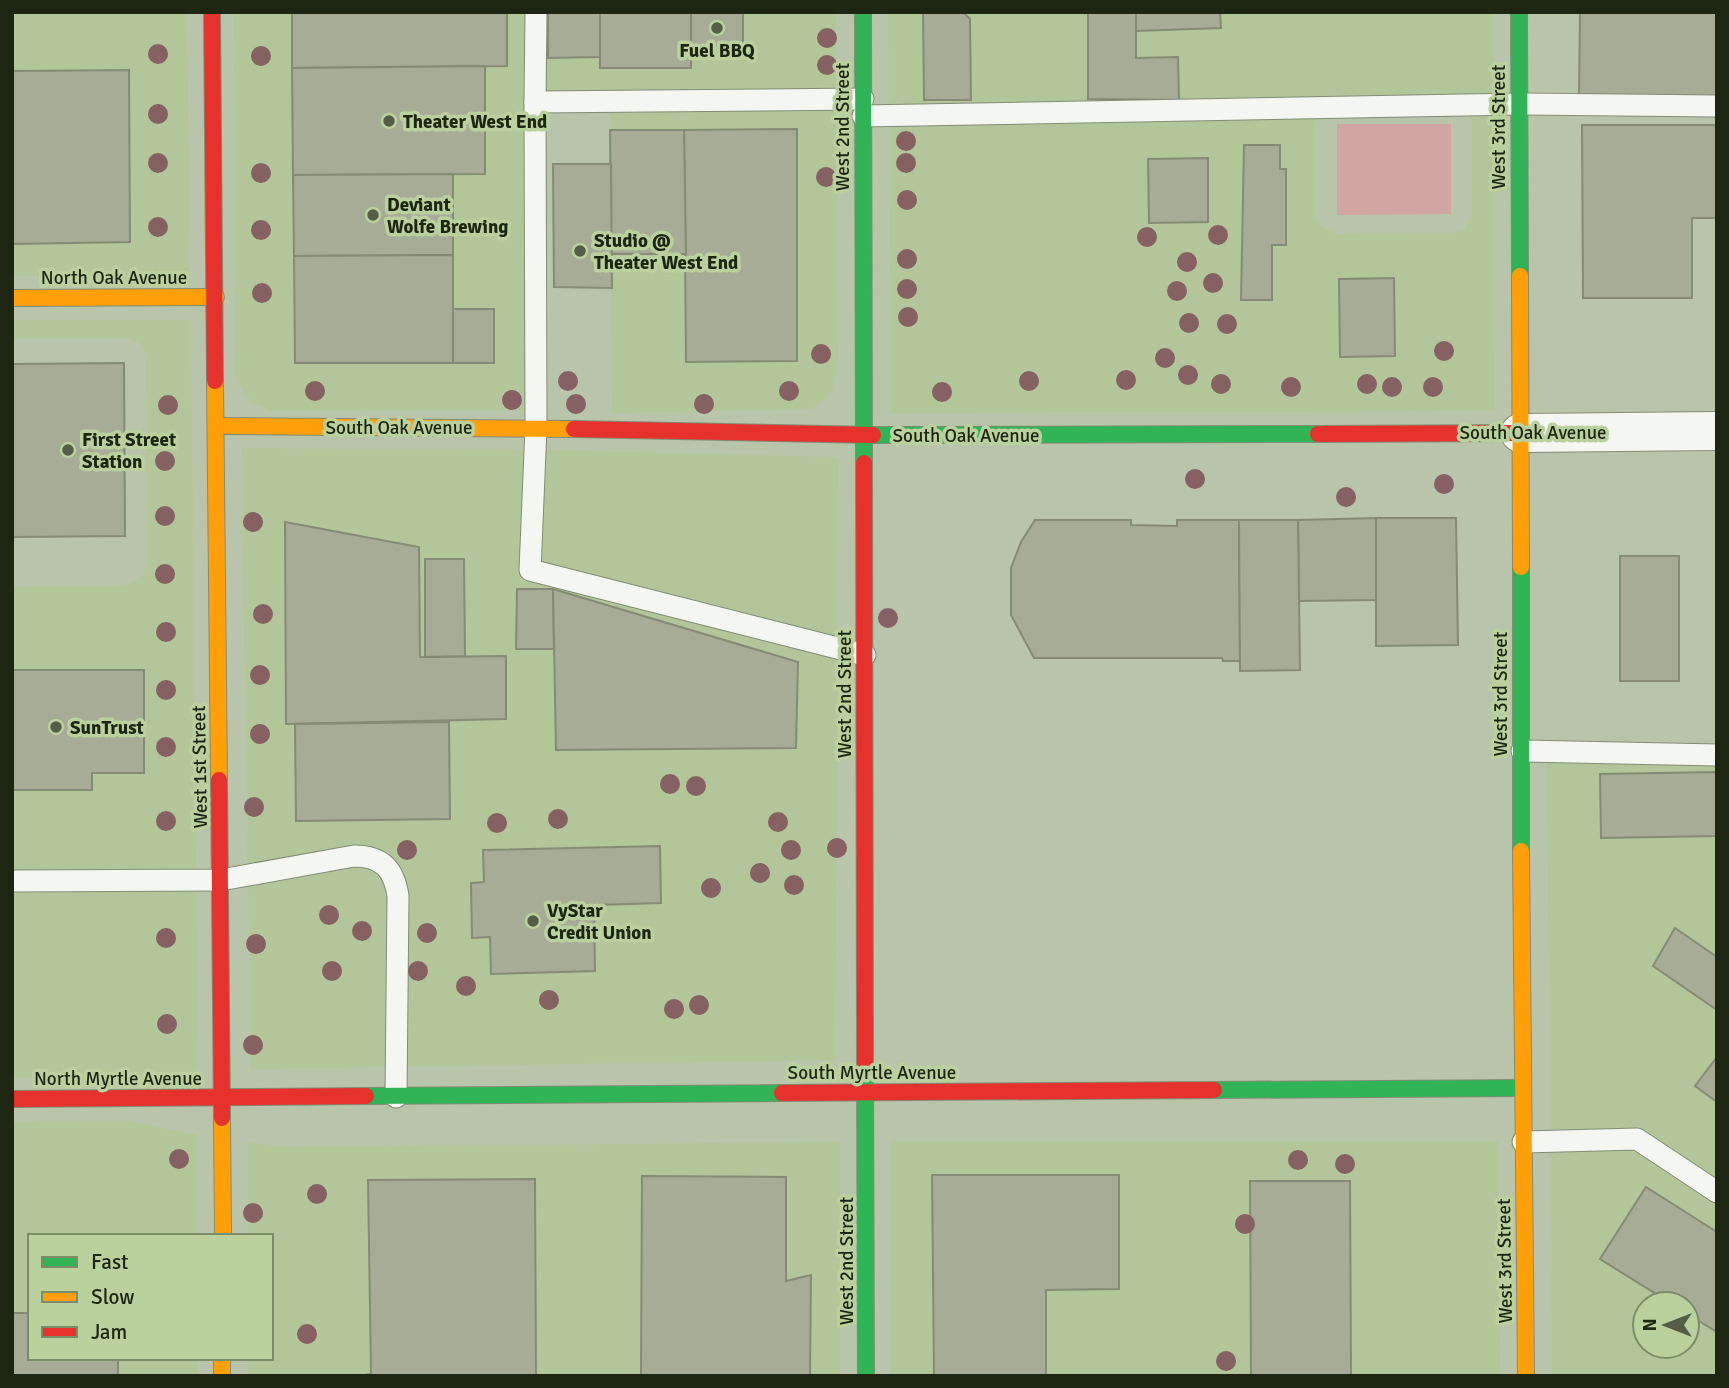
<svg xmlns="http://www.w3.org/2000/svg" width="1729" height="1388" font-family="Signika,sans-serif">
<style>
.built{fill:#b2c699;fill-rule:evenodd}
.green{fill:#d0a5a2}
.building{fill:#a6ac95;stroke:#858b75;stroke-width:2}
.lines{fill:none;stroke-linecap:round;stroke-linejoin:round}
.lane-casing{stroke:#838c76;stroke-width:23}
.street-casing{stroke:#838c76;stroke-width:40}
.fast-casing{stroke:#838c76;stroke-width:18}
.slow-casing{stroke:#838c76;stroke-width:18}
.jam-casing{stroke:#838c76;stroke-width:18}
.lane{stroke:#f4f6f2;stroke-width:21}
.street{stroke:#f4f6f2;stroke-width:38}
.fast{stroke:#30b455;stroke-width:16}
.slow{stroke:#ff9f0a;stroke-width:16}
.jam{stroke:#e5322d;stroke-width:16}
.tree{fill:#866062}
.poi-dot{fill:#545e47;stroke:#bad19e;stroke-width:2.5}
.labels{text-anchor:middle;stroke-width:7;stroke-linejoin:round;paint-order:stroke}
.poi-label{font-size:19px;font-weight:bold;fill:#1d2612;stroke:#bad19e;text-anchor:start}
.street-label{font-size:19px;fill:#1d2612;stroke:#bad19e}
</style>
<rect width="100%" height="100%" fill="#b9c5aa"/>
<g class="built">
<polygon points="12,12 187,12 190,275 12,276"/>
<polygon points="233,12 836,12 839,360 832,391 813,409 612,413 610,112 526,110 526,410 272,411 257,405 245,395 235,376"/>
<path d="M888,12H1494L1495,411L890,413ZM1468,112L1472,124V214L1464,230L1451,233L1337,234L1320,226L1315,215V124L1319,113Z"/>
<polygon points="12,320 191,320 198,1088 131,1076 12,1077 12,586 125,586 142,577 146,566 145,355 141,344 130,338 12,338"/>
<polygon points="241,448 536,450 839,457 835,1060 251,1069"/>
<path d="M1717,759V1376H1552L1547,760ZM1645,1304H1687V1346H1645Z"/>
<polygon points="129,1121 198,1135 198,1236 30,1236 30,1358 197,1358 197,1376 12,1376 12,1122"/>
<polygon points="891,1141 1498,1141 1500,1376 891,1376"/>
<polygon points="248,1142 281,1147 840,1142 840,1376 248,1376 248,1358 271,1358 271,1236 248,1236"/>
</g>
<polygon class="green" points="1337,124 1451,124 1451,214 1337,215"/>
<g class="building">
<polygon points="292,12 507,12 507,66 292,68"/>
<polygon points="548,12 600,12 600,57 548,58"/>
<rect x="600" y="12" width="91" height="56"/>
<polygon points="691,12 743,12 743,46 691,45"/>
<polygon points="923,12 963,12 970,19 971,100 924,100"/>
<polygon points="1088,12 1136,12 1136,58 1178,57 1179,100 1088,99"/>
<polygon points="1136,12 1220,12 1221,28 1136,31"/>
<polygon points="1580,12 1717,12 1717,98 1579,97"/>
<polygon points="485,66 485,174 293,175 292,68"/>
<polygon points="129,70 130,242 12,244 12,71"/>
<polygon points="1582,125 1717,125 1717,218 1692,218 1692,298 1583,298"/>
<polygon points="797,129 797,361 686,362 684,130"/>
<polygon points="610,130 684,130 686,254 611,254"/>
<polygon points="1244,145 1280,145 1280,169 1286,169 1286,245 1272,245 1272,300 1241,300"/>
<polygon points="1208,158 1208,222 1149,223 1148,159"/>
<polygon points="553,164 611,164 612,288 554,287"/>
<polygon points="453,174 453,255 294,256 293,175"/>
<polygon points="453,255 453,363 295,363 294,256"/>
<polygon points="1394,278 1395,356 1340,357 1339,279"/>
<rect x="453" y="309" width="41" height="54"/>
<polygon points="124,363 125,536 12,537 12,364"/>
<polygon points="1376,518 1456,518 1458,645 1376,646"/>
<polygon points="1376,518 1376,600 1299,601 1298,520"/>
<polygon points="1035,520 1131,520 1131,525 1177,526 1177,520 1239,520 1240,661 1223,661 1222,658 1034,658 1011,615 1011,568 1021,542"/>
<polygon points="1239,520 1298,520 1300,670 1240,671"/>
<polygon points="285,522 419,547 420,657 506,656 506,719 286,724"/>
<rect x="1620" y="556" width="59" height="125"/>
<polygon points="425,559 464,559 465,656 425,657"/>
<polygon points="517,589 553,589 554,649 516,649"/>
<polygon points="553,589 798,662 796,748 556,750"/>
<polygon points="12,670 144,670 144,773 92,773 92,790 12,790"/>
<polygon points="449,722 450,819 296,821 295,724"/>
<polygon points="1717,772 1717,836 1601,838 1600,774"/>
<polygon points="660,846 661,903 594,905 595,971 491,974 490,937 472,938 471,883 484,882 483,850"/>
<polygon points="1675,928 1717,957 1717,1010 1653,966"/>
<polygon points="1717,1057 1717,1102 1695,1086"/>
<polygon points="932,1175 1119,1175 1119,1289 1046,1290 1046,1376 934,1376"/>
<polygon points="642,1176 786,1177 786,1281 811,1275 810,1376 641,1376"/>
<polygon points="535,1179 536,1376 356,1376 371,1374 368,1180"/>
<polygon points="1250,1181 1350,1181 1351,1376 1251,1376"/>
<polygon points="1646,1187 1717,1232 1717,1332 1687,1314 1687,1304 1672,1304 1600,1259"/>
<polygon points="12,1313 30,1313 30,1358 118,1358 118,1376 12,1376"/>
</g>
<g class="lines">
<defs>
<g id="lane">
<polyline points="863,99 535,102 536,428 530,570 865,655"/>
<polyline points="535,102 536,12"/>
<polyline points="863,116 1519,104 1717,106"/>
<polyline points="1522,751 1717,755"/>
<path d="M12,881L221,880L354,856C382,856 394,869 398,896L396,1097"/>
<polyline points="1523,1142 1637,1139 1717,1192"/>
</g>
<polyline id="street" points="1520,433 1717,431"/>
<g id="fast">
<polyline points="863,12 864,463"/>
<polyline points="1519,12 1520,276"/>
<polyline points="873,435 1318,434"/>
<polyline points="1521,567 1521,851"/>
<polyline points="865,1062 866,1376"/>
<polyline points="1214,1090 1522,1088"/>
<polyline points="366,1096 782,1093"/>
</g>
<g id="slow">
<polyline points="1520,276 1521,567"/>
<polyline points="12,298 216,297"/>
<polyline points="215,381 219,780"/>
<polyline points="216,426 574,429"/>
<polyline points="1521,851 1526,1376"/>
<polyline points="222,1118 223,1236"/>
<polyline points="222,1358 222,1376"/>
</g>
<g id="jam">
<polyline points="212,12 215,381"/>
<polyline points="574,429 873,435"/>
<polyline points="1318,434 1520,433"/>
<polyline points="864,463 865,1062"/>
<polyline points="219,780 222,1118"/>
<polyline points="782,1093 1214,1090"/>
<polyline points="12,1099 366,1096"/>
</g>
</defs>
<use href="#lane" class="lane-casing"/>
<use href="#street" class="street-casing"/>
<use href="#fast" class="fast-casing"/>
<use href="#slow" class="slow-casing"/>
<use href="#jam" class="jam-casing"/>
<use href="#lane" class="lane"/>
<use href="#street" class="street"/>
<use href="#fast" class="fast"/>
<use href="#slow" class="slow"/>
<use href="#jam" class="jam"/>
</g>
<g class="tree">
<circle cx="827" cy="38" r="10"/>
<circle cx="158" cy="54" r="10"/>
<circle cx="261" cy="56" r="10"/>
<circle cx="827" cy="65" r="10"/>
<circle cx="158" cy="114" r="10"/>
<circle cx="906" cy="141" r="10"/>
<circle cx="158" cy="163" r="10"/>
<circle cx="906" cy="163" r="10"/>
<circle cx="261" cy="173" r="10"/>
<circle cx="826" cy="177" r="10"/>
<circle cx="907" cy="200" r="10"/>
<circle cx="158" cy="227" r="10"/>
<circle cx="261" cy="230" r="10"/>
<circle cx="1218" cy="235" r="10"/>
<circle cx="1147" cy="237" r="10"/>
<circle cx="907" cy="259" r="10"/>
<circle cx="1187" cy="262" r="10"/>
<circle cx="1213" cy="283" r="10"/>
<circle cx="907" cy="289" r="10"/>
<circle cx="1177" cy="291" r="10"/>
<circle cx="262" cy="293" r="10"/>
<circle cx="908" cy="317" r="10"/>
<circle cx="1189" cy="323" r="10"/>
<circle cx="1227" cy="324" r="10"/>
<circle cx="1444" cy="351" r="10"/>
<circle cx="821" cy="354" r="10"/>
<circle cx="1165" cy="358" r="10"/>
<circle cx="1188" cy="375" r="10"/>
<circle cx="1126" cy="380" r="10"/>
<circle cx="568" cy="381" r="10"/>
<circle cx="1029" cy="381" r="10"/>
<circle cx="1221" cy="384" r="10"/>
<circle cx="1367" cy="384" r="10"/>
<circle cx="1291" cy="387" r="10"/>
<circle cx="1392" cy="387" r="10"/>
<circle cx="1433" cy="387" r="10"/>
<circle cx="315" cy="391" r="10"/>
<circle cx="789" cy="391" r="10"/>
<circle cx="942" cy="392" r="10"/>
<circle cx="512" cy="400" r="10"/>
<circle cx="576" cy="404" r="10"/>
<circle cx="704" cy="404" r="10"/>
<circle cx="168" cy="405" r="10"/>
<circle cx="165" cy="461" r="10"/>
<circle cx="1195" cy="479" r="10"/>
<circle cx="1444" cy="484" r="10"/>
<circle cx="1346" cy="497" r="10"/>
<circle cx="165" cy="516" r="10"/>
<circle cx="253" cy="522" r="10"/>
<circle cx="165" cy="574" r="10"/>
<circle cx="263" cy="614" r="10"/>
<circle cx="888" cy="618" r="10"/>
<circle cx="166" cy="632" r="10"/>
<circle cx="260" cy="675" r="10"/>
<circle cx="166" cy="690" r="10"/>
<circle cx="260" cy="734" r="10"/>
<circle cx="166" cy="747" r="10"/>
<circle cx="670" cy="784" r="10"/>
<circle cx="696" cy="786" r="10"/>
<circle cx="254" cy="807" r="10"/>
<circle cx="558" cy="819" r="10"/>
<circle cx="166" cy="821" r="10"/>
<circle cx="778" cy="822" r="10"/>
<circle cx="497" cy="823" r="10"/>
<circle cx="837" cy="848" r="10"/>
<circle cx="407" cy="850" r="10"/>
<circle cx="791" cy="850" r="10"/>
<circle cx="760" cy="873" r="10"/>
<circle cx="794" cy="885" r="10"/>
<circle cx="711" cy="888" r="10"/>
<circle cx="329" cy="915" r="10"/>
<circle cx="362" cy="931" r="10"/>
<circle cx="427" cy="933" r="10"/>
<circle cx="166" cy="938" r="10"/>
<circle cx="256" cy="944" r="10"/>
<circle cx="332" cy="971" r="10"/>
<circle cx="418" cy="971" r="10"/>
<circle cx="466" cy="986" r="10"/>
<circle cx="549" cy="1000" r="10"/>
<circle cx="699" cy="1005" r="10"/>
<circle cx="674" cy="1009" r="10"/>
<circle cx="167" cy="1024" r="10"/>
<circle cx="253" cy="1045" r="10"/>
<circle cx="179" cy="1159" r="10"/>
<circle cx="1298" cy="1160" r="10"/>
<circle cx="1345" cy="1164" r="10"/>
<circle cx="317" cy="1194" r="10"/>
<circle cx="253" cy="1213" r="10"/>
<circle cx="1245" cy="1224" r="10"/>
<circle cx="307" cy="1334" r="10"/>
<circle cx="1226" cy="1361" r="10"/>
</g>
<g class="poi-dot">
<circle cx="717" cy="28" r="7"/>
<circle cx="389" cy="121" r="7"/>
<circle cx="373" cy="215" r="7"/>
<circle cx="580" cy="251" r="7"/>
<circle cx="68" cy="450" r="7"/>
<circle cx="56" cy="727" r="7"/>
<circle cx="533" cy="921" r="7"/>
</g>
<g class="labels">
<g class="poi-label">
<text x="717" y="57" text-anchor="middle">Fuel BBQ</text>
<text x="403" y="128">Theater West End</text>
<text x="387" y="211">Deviant<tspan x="387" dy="22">Wolfe Brewing</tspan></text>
<text x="594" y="247">Studio @<tspan x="594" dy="22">Theater West End</tspan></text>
<text x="82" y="446">First Street<tspan x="82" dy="22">Station</tspan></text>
<text x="70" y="734">SunTrust</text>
<text x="547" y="917">VyStar<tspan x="547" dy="22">Credit Union</tspan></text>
</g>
<g class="street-label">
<text transform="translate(842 127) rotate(-90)" y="7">West 2nd Street</text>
<text transform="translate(1498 127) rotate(-90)" y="7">West 3rd Street</text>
<text x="114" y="284">North Oak Avenue</text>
<text x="399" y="434">South Oak Avenue</text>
<text x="1533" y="439">South Oak Avenue</text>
<text x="966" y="442">South Oak Avenue</text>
<text transform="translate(844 694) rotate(-90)" y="7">West 2nd Street</text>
<text transform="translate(1500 694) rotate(-90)" y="7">West 3rd Street</text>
<text transform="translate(199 767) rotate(-91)" y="7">West 1st Street</text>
<text x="872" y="1079">South Myrtle Avenue</text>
<text x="118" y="1085">North Myrtle Avenue</text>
<text transform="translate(846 1261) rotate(-90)" y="7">West 2nd Street</text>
<text transform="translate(1504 1261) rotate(-91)" y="7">West 3rd Street</text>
</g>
</g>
<rect width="1729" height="1388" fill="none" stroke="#1d2612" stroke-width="28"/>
<rect x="28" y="1234" width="245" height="126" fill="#bad19e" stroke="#7b8d66" stroke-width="2"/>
<rect x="42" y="1257" width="35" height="10" fill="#30b455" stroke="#7b8d66" stroke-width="2"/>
<text x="91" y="1269" font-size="21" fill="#1d2612">Fast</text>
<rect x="42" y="1292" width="35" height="10" fill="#ff9f0a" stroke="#7b8d66" stroke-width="2"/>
<text x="91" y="1304" font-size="21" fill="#1d2612">Slow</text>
<rect x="42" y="1327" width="35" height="10" fill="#e5322d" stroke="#7b8d66" stroke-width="2"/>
<text x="91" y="1339" font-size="21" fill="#1d2612">Jam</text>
<g transform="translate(1666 1325) rotate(270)"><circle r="33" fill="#bad19e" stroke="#7b8d66" stroke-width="2"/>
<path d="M0-5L12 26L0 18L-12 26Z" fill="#545e47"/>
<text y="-10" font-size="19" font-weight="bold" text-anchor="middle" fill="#1d2612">N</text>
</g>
</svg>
